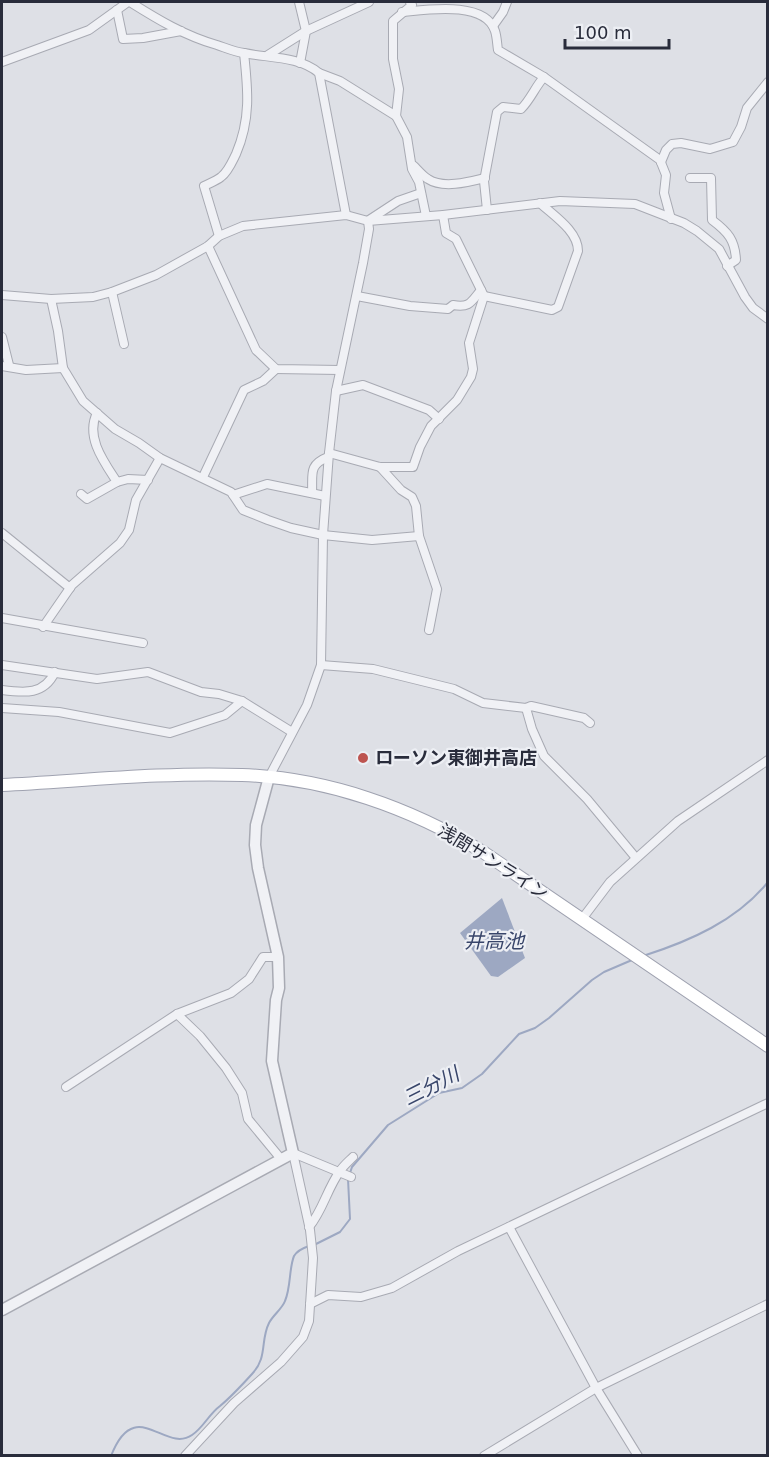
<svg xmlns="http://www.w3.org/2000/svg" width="769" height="1457" font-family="'DejaVu Sans','Noto Sans JP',sans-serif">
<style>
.water{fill:#9da8c2}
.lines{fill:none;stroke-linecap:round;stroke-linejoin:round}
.stream{stroke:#9da8c2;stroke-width:2}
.minor-casing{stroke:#a8aab3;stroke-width:10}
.tertiary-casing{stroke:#a8aab3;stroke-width:13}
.primary-casing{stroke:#9fa2b0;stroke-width:14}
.minor{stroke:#f0f1f5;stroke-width:8}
.tertiary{stroke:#f0f1f5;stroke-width:10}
.primary{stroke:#fff;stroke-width:12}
.poi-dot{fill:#bd5450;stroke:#edeff4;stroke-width:2}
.labels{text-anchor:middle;stroke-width:4.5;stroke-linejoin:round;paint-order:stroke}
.poi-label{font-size:18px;font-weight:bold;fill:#292c3b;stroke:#edeff4;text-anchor:start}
.street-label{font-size:18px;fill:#292c3b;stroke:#edeff4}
.water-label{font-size:20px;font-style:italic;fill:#38456a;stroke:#edeff4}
</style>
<rect width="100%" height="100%" fill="#dee0e6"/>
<polygon class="water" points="502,898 525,958 498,977 491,976 460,933"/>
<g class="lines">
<g class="stream">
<path d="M643,956C690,941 736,921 768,882"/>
<polyline points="314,1245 340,1232 350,1219 348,1179 352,1167 388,1125 439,1093 462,1088 482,1074 519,1034 535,1028 549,1018 592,980 604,972 632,960"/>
<path d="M111,1456C135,1394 165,1454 192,1435C203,1428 209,1414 220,1406C231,1397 242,1385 252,1374C268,1357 260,1341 269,1323C273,1315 282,1309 285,1301C291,1287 289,1268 294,1256C297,1251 303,1248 309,1246"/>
</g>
<defs>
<g id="minor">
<path d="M130,2C157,19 185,36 217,45C226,48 235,52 244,53C267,58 300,56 319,73L346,215"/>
<polyline points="299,2 306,31 300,63"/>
<polyline points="410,2 412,5 393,21 393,59 399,89 396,116 407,137 412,169 419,182 426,216"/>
<polyline points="117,10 123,39 143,38 181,31"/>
<path d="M402,12C425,10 485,0 495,31C497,37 497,44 498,50L544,77L660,160L666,175L664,193L671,219"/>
<polyline points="493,26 503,12 507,2"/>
<polyline points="268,55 306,31 369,2"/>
<polyline points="2,62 89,30 128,2"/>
<polyline points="319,73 340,81 396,116"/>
<polyline points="661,162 666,150 672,144 681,143 710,149 733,142 741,127 747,108 768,82"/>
<path d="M414,166C418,170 423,176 428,179C443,189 469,182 485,178"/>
<path d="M690,178H711L712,220C728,232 735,240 736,260L727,266"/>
<path d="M487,210L484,181L497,112L503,107L521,109C531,99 535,87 544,77"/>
<polyline points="369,220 398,201 421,193"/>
<path d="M219,236L204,186C210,183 216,181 221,177C228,172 232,162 236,154C251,119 248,90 244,53"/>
<polyline points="208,246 256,350 276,369 340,370"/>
<polyline points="112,292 124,344"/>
<polyline points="2,295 51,299 93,297 112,292 156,275 208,246 219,236 243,226 346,215 368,221 443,215 560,201 635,204 684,223 697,231 719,249 745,297 753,308 768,319"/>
<path d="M357,296L410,306L448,309L453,305C470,308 471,302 481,290"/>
<path d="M484,296L552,310L558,307L578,251C578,231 554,216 540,203"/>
<polyline points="51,299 58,331 63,368 83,401 115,429 139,443 160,458 231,492 243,510 268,520 291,528 323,535 372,540 419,536"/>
<polyline points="2,337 9,365"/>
<polyline points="2,366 26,370 63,368"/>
<polyline points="336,391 363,385 429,410 439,419"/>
<path d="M97,413C85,437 104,462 117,482"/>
<polyline points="329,453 380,467 413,467 420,447 431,426 457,400 471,377 473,369 469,343 484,296 456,239 446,233 443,215"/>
<polyline points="380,467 401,490 412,497 416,506 419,536 437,589 429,630"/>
<polyline points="203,477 244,390 263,381 276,369"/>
<path d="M312,493C313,474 308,465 328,457"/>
<polyline points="81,494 87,499 117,482 128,479 148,480"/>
<polyline points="233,495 267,484 325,496"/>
<polyline points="2,533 70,588"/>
<polyline points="2,618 143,643"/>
<polyline points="43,627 72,585 120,543 129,530 136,500 160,458"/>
<polyline points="2,665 97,679 148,672 201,692 219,694 242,701 292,732"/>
<polyline points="321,665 373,669 454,689 483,703 526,708 531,706 584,718 590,723"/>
<path d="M2,690C25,693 44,695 55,672"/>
<polyline points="2,708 59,712 170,733 225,715 242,701"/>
<polyline points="526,708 532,729 544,756 587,799 636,858"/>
<polyline points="269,777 307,705 321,665 323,535 329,453 336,391 363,263 369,229 368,221"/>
<polyline points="582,919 610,882 678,821 768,760"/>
<polyline points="177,1014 200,1036 226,1068 242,1093 248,1119 281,1159"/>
<polyline points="66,1087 177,1014 231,993 249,979 263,957 278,957"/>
<polyline points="293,1153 351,1177"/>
<path d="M309,1227C323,1210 327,1189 340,1171C343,1166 349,1161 353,1157"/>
<polyline points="509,1227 596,1388 638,1456"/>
<polyline points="310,1304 328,1295 361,1297 392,1288 458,1251 768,1103"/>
<polyline points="185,1456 234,1403 281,1362 303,1337 309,1321 313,1258 310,1230 293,1153"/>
<polyline points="484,1456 596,1388 768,1304"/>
</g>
<polyline id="tertiary" points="2,1310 293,1153 272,1061 276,1000 279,988 278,957 258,868 255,845 256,825 269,777"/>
<path id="primary" d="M2,785C81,781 163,772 242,775C327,778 411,808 483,852L768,1046"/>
</defs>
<use href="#minor" class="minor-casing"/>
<use href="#tertiary" class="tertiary-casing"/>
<use href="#primary" class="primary-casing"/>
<use href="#minor" class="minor"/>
<use href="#tertiary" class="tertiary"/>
<use href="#primary" class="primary"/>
</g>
<circle class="poi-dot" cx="363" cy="758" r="6"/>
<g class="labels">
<g class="poi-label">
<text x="375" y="764">ローソン東御井高店</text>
</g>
<g class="street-label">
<text transform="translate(493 862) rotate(32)" y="6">浅間サンライン</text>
</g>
<g class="water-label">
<text x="494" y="948">井高池</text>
<text transform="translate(431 1086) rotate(-27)" y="7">三分川</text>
</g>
</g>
<rect width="769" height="1457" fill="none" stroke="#292c3b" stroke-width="6"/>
<path d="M565 39v9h104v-9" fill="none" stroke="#292c3b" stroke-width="3"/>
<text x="574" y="39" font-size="18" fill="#292c3b" stroke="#edeff4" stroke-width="4.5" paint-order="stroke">100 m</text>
</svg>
